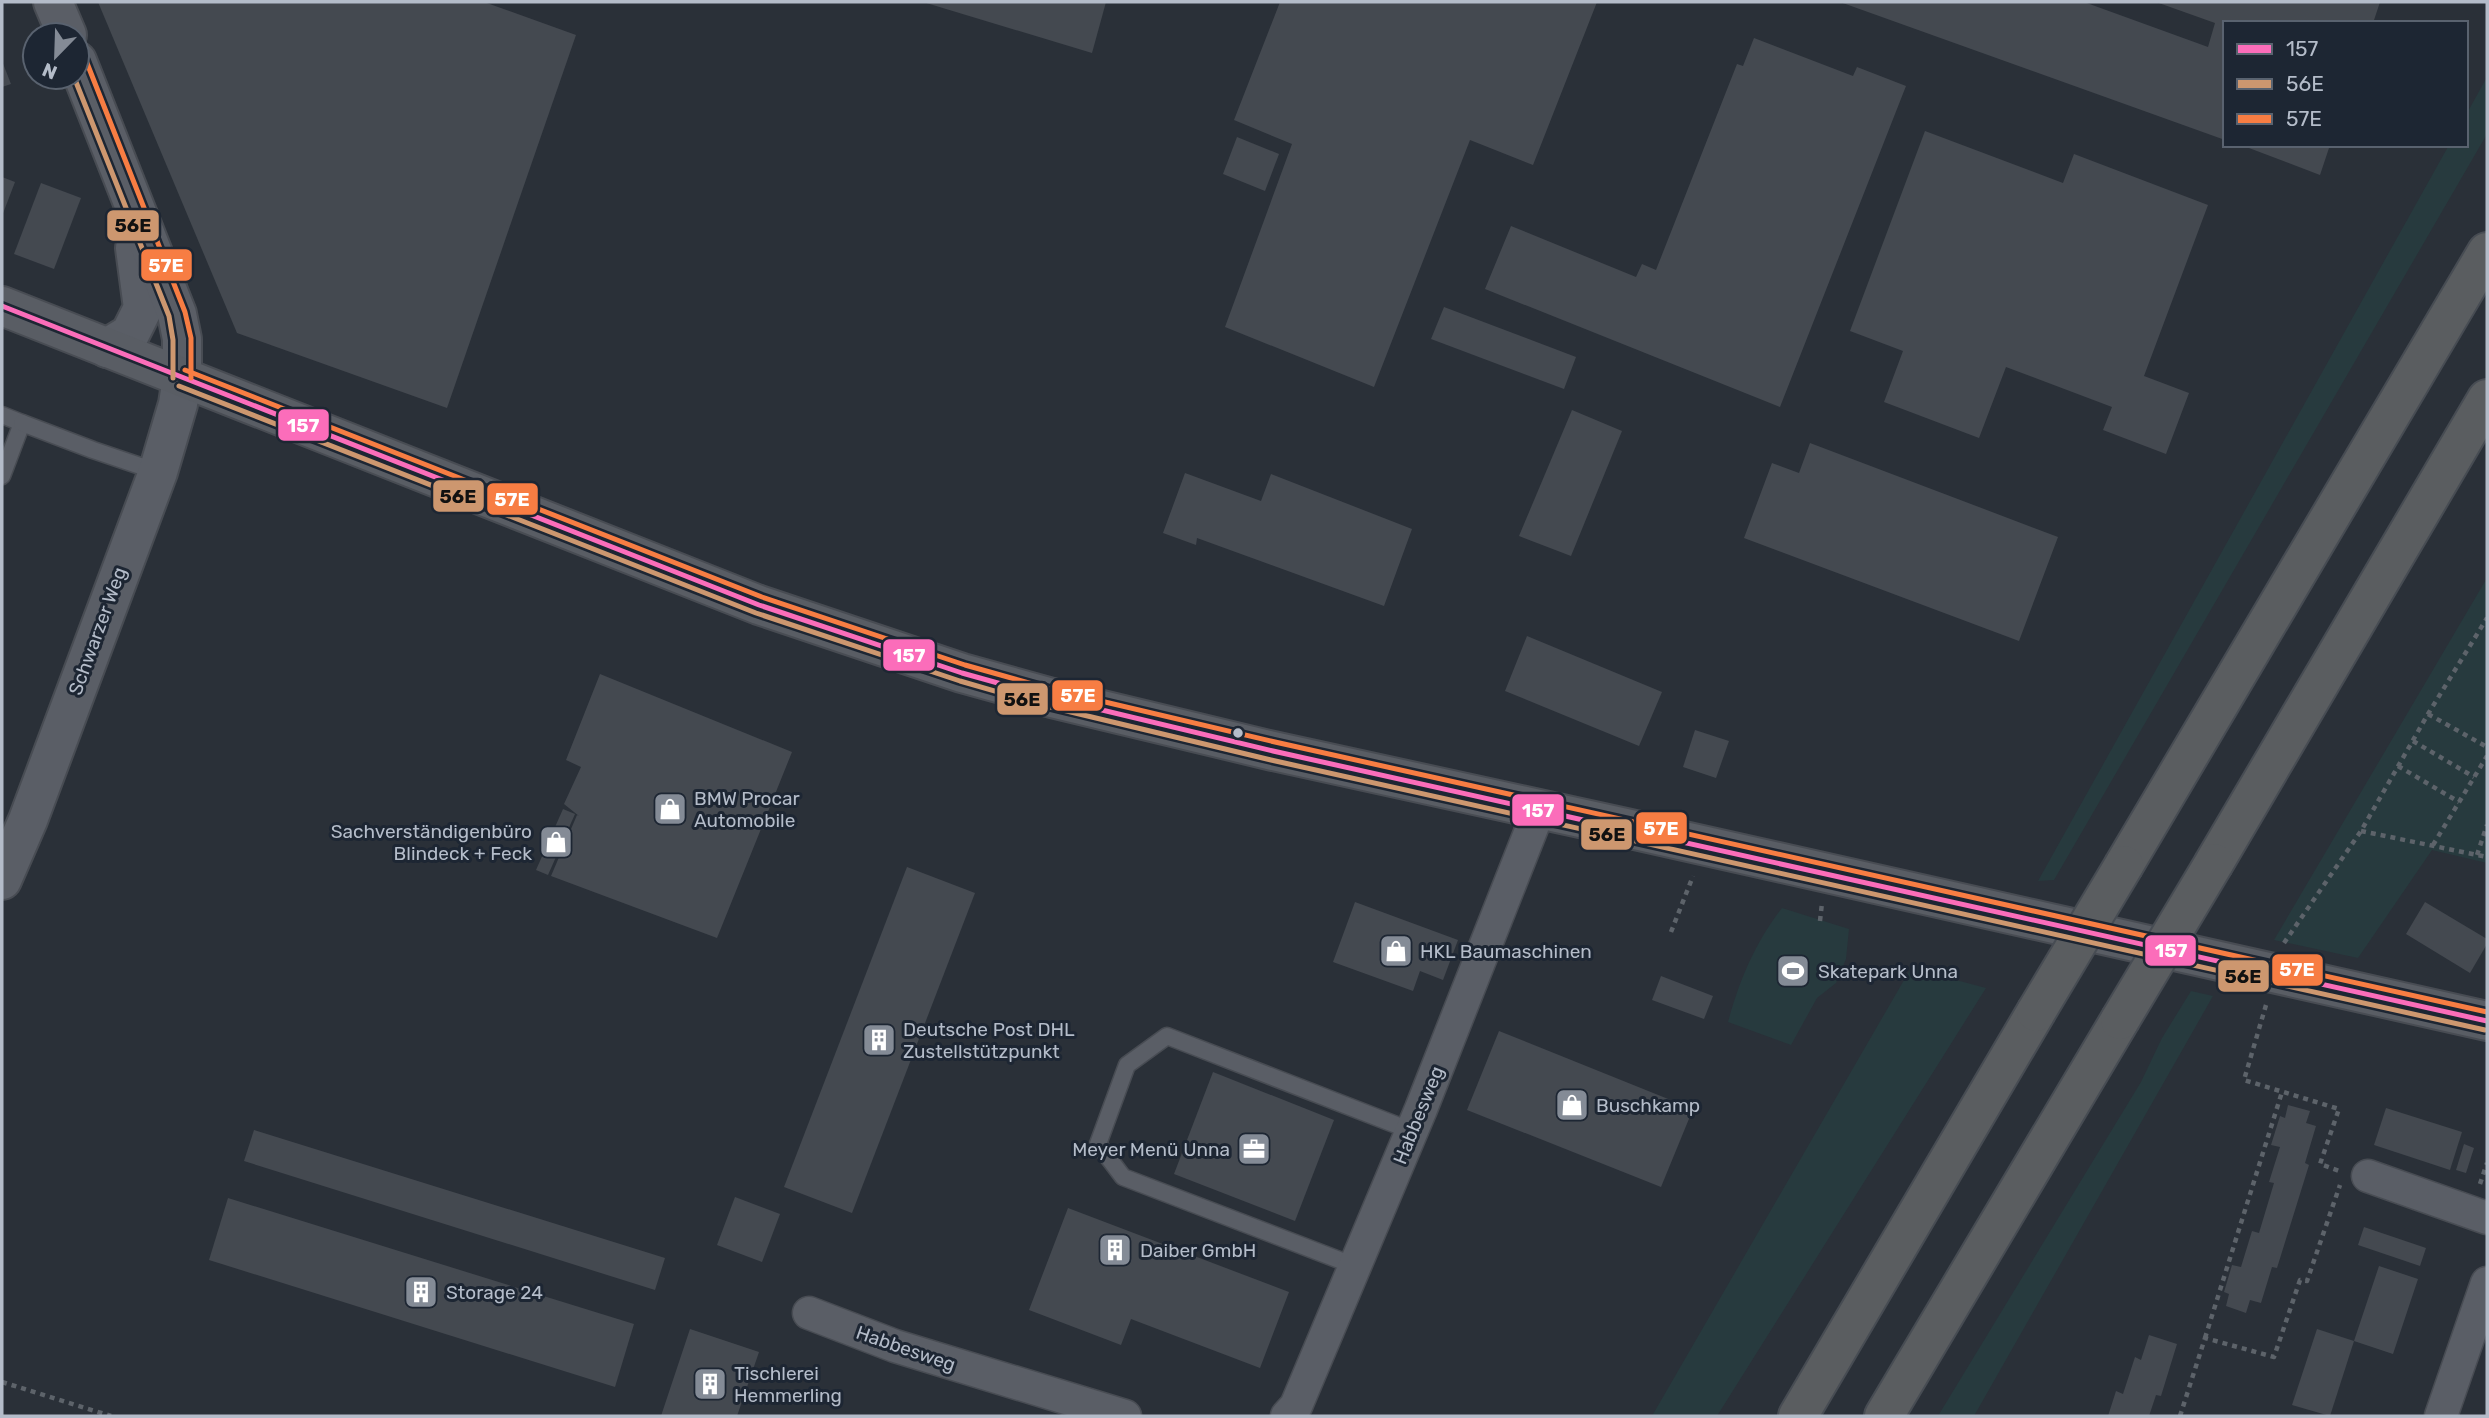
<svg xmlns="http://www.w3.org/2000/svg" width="2489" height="1418" font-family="Rubik,sans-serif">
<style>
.green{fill:#273a3e}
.building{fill:#444950}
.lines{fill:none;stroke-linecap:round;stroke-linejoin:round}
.service-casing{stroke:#484c53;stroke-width:19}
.minor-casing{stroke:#484c53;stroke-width:35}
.tertiary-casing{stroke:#484c53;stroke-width:42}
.secondary-casing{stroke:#484c53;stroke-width:42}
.motorway-casing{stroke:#474c53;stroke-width:42}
.path{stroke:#5d636a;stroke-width:4.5;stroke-dasharray:5 5;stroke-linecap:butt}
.service{stroke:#5a5e66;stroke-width:16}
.minor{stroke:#5a5e66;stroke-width:32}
.tertiary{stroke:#5a5e66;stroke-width:38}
.secondary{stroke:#595d64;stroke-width:38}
.motorway{stroke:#5a5d60;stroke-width:38}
.motorway-bridge-casing{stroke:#474c53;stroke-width:42;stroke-linecap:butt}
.motorway-bridge{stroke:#5a5d60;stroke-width:38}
.bus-1-casing{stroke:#1d2633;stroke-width:10}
.bus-2-casing{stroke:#1d2633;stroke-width:10}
.bus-3-casing{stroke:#1d2633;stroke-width:10}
.bus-1{stroke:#fb6dba;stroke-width:5}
.bus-2{stroke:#cd976f;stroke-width:5}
.bus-3{stroke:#f77d43;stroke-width:5}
.bus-dot{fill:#b4bcc9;stroke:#1d2633;stroke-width:2.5}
.labels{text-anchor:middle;stroke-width:6;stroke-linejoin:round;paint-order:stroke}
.street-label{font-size:19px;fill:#b4bcc9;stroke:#1d2633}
.poi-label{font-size:19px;fill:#b4bcc9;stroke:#1d2633;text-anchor:start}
.line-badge{stroke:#1d2633;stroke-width:2.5}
.badge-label{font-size:19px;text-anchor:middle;font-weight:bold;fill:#fff}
.pale-badge-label{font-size:19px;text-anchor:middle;font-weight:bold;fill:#111}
</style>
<rect width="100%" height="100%" fill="#2a3038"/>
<g class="green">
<polygon points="2487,77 2487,134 2054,880 2038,881 2449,145 2466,145 2466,115"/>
<polygon points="2487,578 2487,863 2432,850 2358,958 2274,940"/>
<path d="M1782,908L1849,929L1846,959L1836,983L1817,998L1791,1045L1728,1022C1740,979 1755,943 1782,908Z"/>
<polygon points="1911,968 1986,988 1717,1416 1652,1416"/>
<polygon points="2191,991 2213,996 1974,1416 1938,1416 2141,1082 2162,1038"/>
</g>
<g class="building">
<polygon points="98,2 484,2 576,35 447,408 237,333"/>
<polygon points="923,2 1106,2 1092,53"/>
<polygon points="1280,2 1597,2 1533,165 1470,140 1374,387 1225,327 1292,144 1234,120"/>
<polygon points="1840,2 2084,2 2208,47 2215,23 2156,2 2380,2 2373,23 2225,23 2225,140"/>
<polygon points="1754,38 1853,76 1857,67 1906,86 1780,407 1485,289 1511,226 1636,277 1642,264 1656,270 1737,64 1743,66"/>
<polygon points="2,61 11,84 2,87"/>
<polygon points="1925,131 2063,183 2074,154 2208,205 2144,376 2189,393 2166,454 2103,430 2112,407 2006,367 1979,438 1884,402 1903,351 1850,331"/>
<polygon points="1237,137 1279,154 1265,191 1223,174"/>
<polygon points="2241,145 2330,145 2320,175"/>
<polygon points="2,177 15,182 2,216"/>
<polygon points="41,183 81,198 54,269 14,254"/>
<polygon points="1444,307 1576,357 1564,389 1431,339"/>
<polygon points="1572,410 1622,431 1571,556 1519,536"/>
<polygon points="1810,443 2058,537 2019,641 1744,538 1772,463 1799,473"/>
<polygon points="1185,473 1261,501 1271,474 1412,529 1384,606 1197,538 1196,545 1163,533"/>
<polygon points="1527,636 1662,692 1639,746 1505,691"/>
<polygon points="600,674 792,752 717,938 551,876 577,815 579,816 564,804 581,767 566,760"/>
<polygon points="1695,730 1729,741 1716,778 1683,767"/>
<polygon points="563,809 575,814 548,875 536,870"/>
<polygon points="907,867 975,893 852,1213 784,1187"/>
<polygon points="1355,902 1458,940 1443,980 1420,971 1413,991 1333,962"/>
<polygon points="2425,902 2487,939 2487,944 2470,973 2406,934"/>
<polygon points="1661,976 1713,996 1704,1019 1652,1000"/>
<polygon points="1499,1031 1693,1109 1661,1187 1467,1110"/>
<polygon points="1213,1072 1334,1120 1295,1221 1174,1174"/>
<polygon points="2288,1105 2310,1111 2306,1123 2316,1126 2305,1163 2309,1165 2277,1268 2272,1267 2261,1303 2250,1300 2246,1313 2226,1306 2229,1294 2224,1292 2232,1265 2241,1267 2252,1231 2259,1233 2274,1183 2269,1182 2280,1147 2271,1145 2280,1116 2285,1118"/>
<polygon points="2386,1108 2462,1132 2450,1170 2374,1145"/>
<polygon points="254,1130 665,1258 655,1290 244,1161"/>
<polygon points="2464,1144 2474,1148 2466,1173 2456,1170"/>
<polygon points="735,1197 780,1214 762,1262 717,1245"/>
<polygon points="228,1198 634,1324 615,1387 209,1260"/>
<polygon points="1068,1208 1289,1292 1260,1368 1131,1319 1121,1345 1029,1310"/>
<polygon points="2364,1227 2426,1248 2420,1266 2358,1245"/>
<polygon points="2379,1266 2418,1279 2393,1354 2354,1341"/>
<polygon points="690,1329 759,1352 737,1416 661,1416"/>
<polygon points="2317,1329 2354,1341 2330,1416 2292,1405"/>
<polygon points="2149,1335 2177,1344 2161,1396 2156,1395 2149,1416 2108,1416 2116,1391 2123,1394 2135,1357 2141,1360"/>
</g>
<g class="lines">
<defs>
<g id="service">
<polyline points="2,415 22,423 2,476"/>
<polyline points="22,423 93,450 158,472"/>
<polyline points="1355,1266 1123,1177 1098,1144 1127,1065 1167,1036 1412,1131"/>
</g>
<g id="minor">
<polyline points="2368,1176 2487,1218"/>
<polyline points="809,1313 895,1346 1125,1416"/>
<polyline points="1287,1416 1296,1406 1421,1109 1539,810"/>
<polyline points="2441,1416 2487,1283"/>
</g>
<g id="tertiary">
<polyline points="53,2 67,35"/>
<polyline points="107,348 130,334 143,308 135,248"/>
<polyline points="2,880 28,820 158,472 178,404 182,378 182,339 177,314 77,61"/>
</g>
<polyline id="secondary" points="2,306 759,605 962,673 1052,698 1273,751 1626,828 2487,1021"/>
<g id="motorway">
<polyline points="2214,863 2487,399"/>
<polyline points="2124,865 2487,252"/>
<polyline points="1798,1416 2036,1012"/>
<polyline points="1884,1416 2120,1020"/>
</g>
</defs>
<use href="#service" class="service-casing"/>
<use href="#minor" class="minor-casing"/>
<use href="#tertiary" class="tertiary-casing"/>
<use href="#secondary" class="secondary-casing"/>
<use href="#motorway" class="motorway-casing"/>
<g class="path">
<polyline points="2428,714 2487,747"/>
<polyline points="2413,741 2474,777"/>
<polyline points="2398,766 2459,802"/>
<polyline points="2361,831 2487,857"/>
<polyline points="2433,845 2487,756"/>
<polyline points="2477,855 2487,825"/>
<polyline points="1820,921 1822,903"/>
<polyline points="1671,932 1693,876"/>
<polyline points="2284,943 2361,831 2428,714 2487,618"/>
<polyline points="2266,1005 2244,1080 2339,1109 2320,1164 2342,1172"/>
<polyline points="2480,1184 2487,1163"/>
<polyline points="2205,1338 2282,1092"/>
<polyline points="2,1382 111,1416"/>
<polyline points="2180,1416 2205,1338 2274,1357 2300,1280 2307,1281 2340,1185"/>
</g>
<use href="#service" class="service"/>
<use href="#minor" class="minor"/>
<use href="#tertiary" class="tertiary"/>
<use href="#secondary" class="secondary"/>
<use href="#motorway" class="motorway"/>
<defs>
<g id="motorway-bridge">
<polyline points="2036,1012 2124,865"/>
<polyline points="2120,1020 2214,863"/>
</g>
</defs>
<use href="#motorway-bridge" class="motorway-bridge-casing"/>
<use href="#motorway-bridge" class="motorway-bridge"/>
<defs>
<polyline id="bus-1" points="2,306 759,605 962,673 1052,698 1273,751 2487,1021"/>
<g id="bus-2">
<polyline points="74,77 169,316 173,340 173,378"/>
<polyline points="179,386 756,613 960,681 1050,707 1271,760 2485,1030"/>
</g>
<g id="bus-3">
<polyline points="85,58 185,312 191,338 191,378"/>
<polyline points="185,370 762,597 965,665 1054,690 1275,742 2487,1012"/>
</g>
</defs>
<use href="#bus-1" class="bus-1-casing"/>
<use href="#bus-2" class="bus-2-casing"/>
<use href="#bus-3" class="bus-3-casing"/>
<use href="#bus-1" class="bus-1"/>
<use href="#bus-2" class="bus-2"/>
<use href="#bus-3" class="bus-3"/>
</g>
<defs>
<symbol id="shop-square" viewBox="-11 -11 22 22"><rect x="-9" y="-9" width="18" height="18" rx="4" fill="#848b96" stroke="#1d2633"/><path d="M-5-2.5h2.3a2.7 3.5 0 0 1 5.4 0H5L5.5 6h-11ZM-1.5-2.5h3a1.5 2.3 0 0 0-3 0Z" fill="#fff"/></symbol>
<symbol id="stadium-square" viewBox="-11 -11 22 22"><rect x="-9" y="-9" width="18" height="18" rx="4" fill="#848b96" stroke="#1d2633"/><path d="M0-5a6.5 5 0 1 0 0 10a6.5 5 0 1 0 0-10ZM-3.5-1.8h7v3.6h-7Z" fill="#fff"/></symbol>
<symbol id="building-square" viewBox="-11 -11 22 22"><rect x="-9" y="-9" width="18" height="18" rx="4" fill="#848b96" stroke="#1d2633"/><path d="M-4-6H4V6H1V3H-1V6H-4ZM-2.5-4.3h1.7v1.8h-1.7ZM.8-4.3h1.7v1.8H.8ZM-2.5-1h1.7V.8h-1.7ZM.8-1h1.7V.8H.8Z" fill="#fff"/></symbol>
<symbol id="office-square" viewBox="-11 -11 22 22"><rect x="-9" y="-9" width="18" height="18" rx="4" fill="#848b96" stroke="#1d2633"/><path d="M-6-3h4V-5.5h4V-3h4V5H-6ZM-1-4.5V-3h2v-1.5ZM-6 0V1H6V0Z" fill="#fff"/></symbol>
</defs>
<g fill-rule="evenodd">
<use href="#shop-square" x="651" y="790" width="38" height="38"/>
<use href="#shop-square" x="537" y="823" width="38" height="38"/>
<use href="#shop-square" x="1377" y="932" width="38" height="38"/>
<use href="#stadium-square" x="1774" y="952" width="38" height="38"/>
<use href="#building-square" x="860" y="1021" width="38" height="38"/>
<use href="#shop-square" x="1553" y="1086" width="38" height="38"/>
<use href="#office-square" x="1235" y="1130" width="38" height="38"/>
<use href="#building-square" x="1096" y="1231" width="38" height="38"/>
<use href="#building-square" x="402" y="1273" width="38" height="38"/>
<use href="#building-square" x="691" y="1365" width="38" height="38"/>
</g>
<circle class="bus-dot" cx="1238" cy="733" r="6"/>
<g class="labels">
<g class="street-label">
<text transform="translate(97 631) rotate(-70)" y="7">Schwarzer Weg</text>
<text transform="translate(1418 1115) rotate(-68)" y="7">Habbesweg</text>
<text transform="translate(906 1348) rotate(19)" y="7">Habbesweg</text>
</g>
<g class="poi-label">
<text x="694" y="805">BMW Procar<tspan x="694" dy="22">Automobile</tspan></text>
<text x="532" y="838" text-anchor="end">Sachverständigenbüro<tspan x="532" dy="22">Blindeck + Feck</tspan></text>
<text x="1420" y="958">HKL Baumaschinen</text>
<text x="1818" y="978">Skatepark Unna</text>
<text x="903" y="1036">Deutsche Post DHL<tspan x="903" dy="22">Zustellstützpunkt</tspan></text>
<text x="1596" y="1112">Buschkamp</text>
<text x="1230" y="1156" text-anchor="end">Meyer Menü Unna</text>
<text x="1140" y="1257">Daiber GmbH</text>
<text x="446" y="1299">Storage 24</text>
<text x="734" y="1380">Tischlerei<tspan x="734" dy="22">Hemmerling</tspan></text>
</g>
</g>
<g class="line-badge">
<rect x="106" y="209" width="54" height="33" rx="7" fill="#cd976f"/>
<rect x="140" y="248" width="53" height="34" rx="7" fill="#f77d43"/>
<rect x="277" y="408" width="53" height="34" rx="7" fill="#fb6dba"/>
<rect x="432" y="479" width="53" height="34" rx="7" fill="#cd976f"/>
<rect x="486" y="482" width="53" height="34" rx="7" fill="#f77d43"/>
<rect x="882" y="638" width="54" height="34" rx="7" fill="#fb6dba"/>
<rect x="1051" y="679" width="53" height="33" rx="7" fill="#f77d43"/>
<rect x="996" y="682" width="53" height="34" rx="7" fill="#cd976f"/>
<rect x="1511" y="793" width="54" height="34" rx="7" fill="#fb6dba"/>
<rect x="1635" y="811" width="53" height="34" rx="7" fill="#f77d43"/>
<rect x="1580" y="818" width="53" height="33" rx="7" fill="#cd976f"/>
<rect x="2144" y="934" width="53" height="33" rx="7" fill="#fb6dba"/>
<rect x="2271" y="953" width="53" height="34" rx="7" fill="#f77d43"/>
<rect x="2217" y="959" width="53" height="34" rx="7" fill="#cd976f"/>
</g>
<g class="badge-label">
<text x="166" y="272">57E</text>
<text x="303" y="432">157</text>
<text x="512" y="506">57E</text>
<text x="909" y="662">157</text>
<text x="1078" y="702">57E</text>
<text x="1538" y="817">157</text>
<text x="1661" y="835">57E</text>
<text x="2171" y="957">157</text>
<text x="2297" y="976">57E</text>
</g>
<g class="pale-badge-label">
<text x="133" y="232">56E</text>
<text x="458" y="503">56E</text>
<text x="1022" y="706">56E</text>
<text x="1607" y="841">56E</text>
<text x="2243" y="983">56E</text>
</g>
<rect width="2489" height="1418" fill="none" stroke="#b4bcc9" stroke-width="7"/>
<rect x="2223" y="21" width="245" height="126" fill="#1d2633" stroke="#59626f" stroke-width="2"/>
<rect x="2237" y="44" width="35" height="10" fill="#fb6dba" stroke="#59626f" stroke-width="2"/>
<text x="2286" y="56" font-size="21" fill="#b4bcc9">157</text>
<rect x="2237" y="79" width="35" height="10" fill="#cd976f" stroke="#59626f" stroke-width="2"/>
<text x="2286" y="91" font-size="21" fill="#b4bcc9">56E</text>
<rect x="2237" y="114" width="35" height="10" fill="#f77d43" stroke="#59626f" stroke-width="2"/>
<text x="2286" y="126" font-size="21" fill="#b4bcc9">57E</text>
<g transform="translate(56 56) rotate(203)"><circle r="33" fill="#1d2633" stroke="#59626f" stroke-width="2"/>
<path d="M0-5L12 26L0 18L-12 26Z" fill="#848b96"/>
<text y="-10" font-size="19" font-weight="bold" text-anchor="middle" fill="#b4bcc9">N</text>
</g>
</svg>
